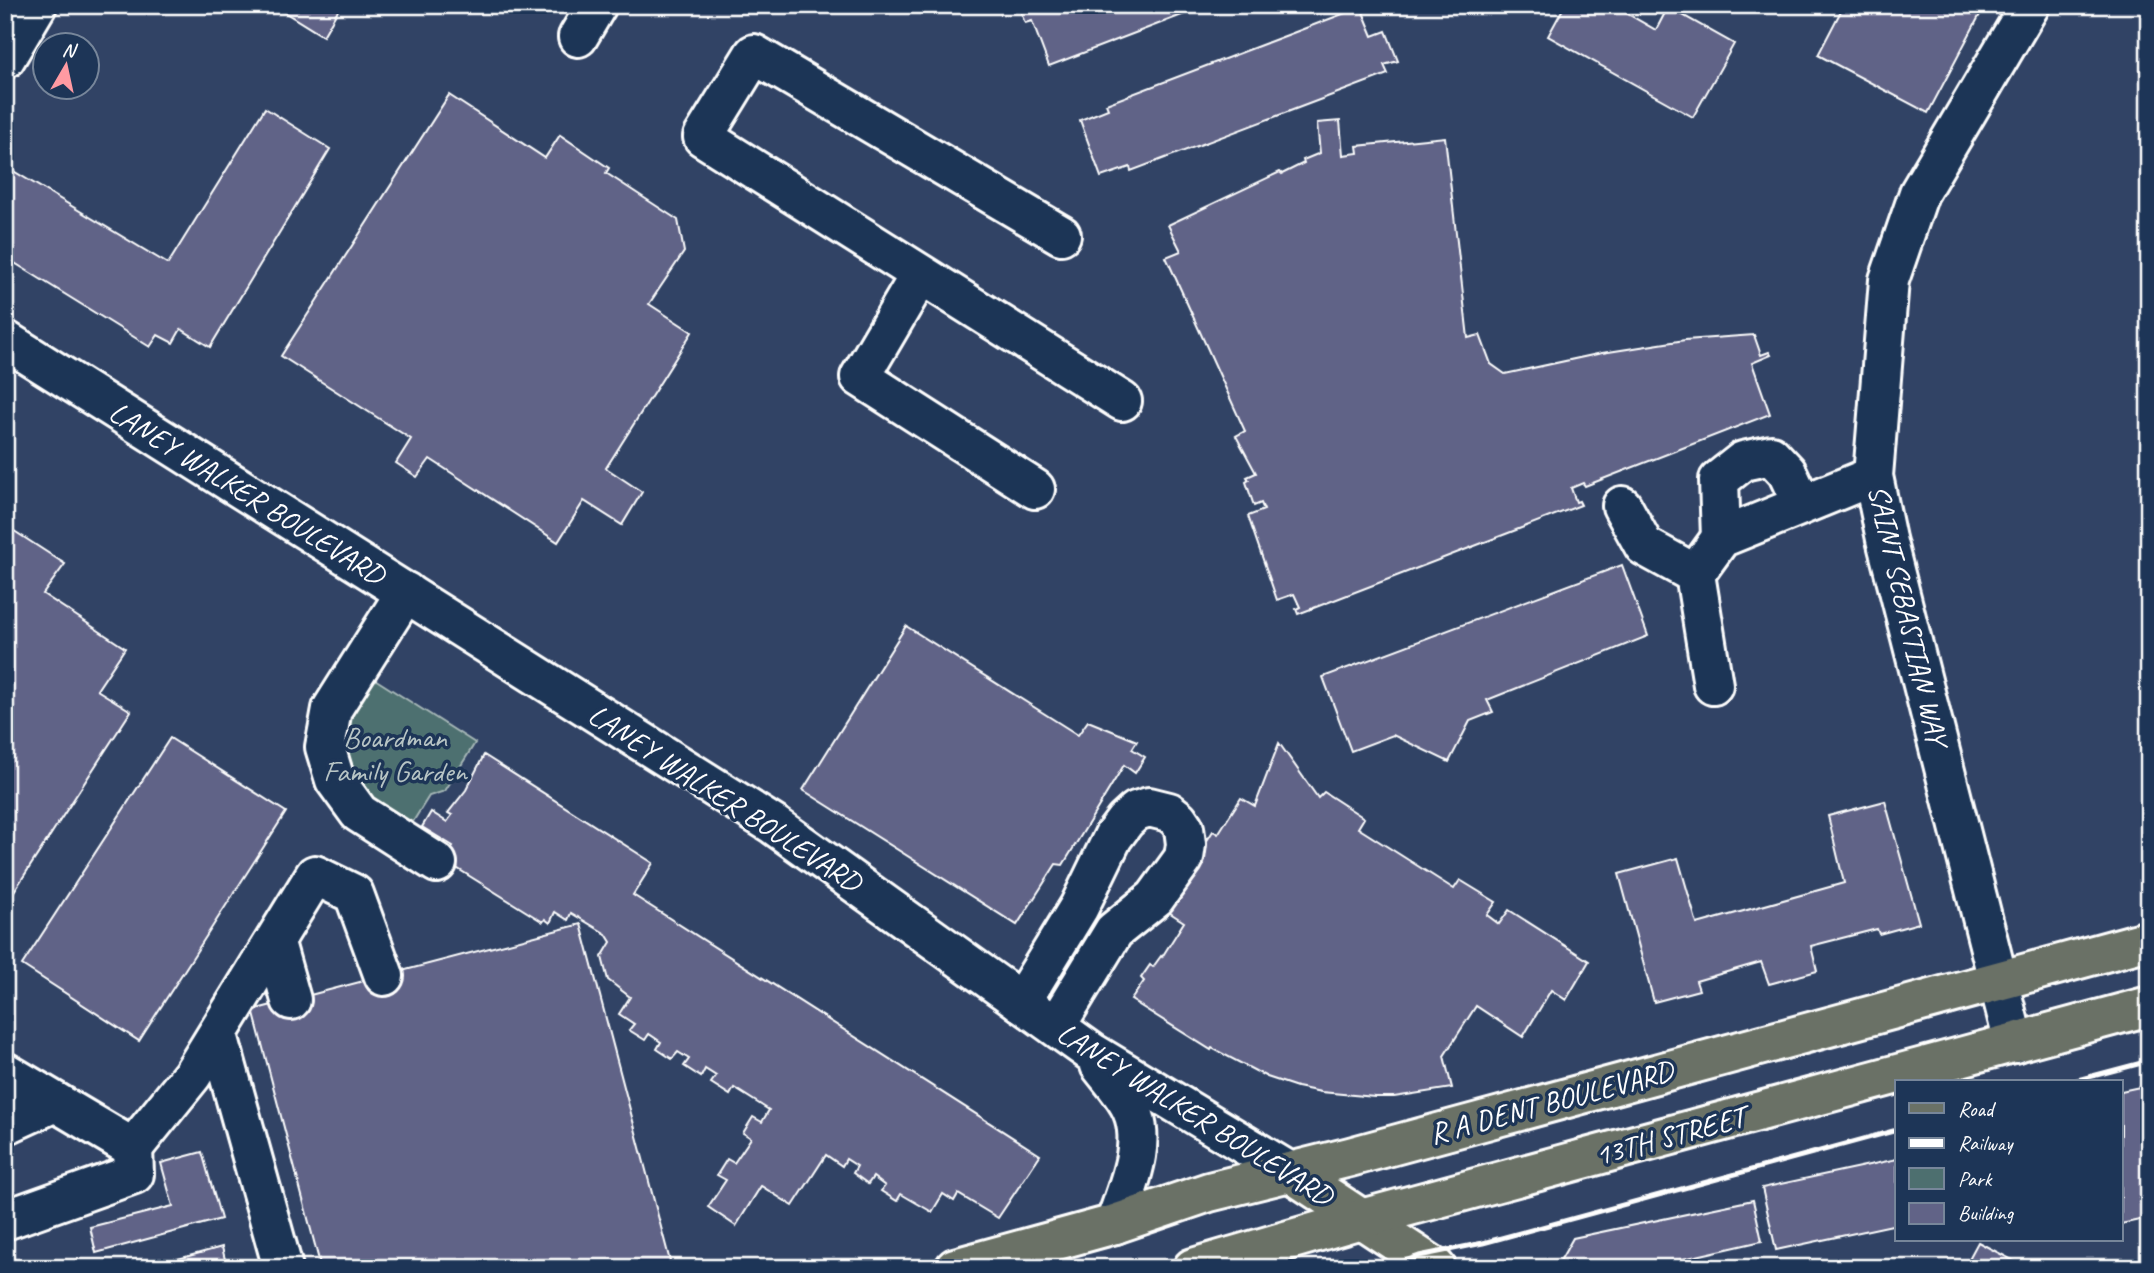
<svg xmlns="http://www.w3.org/2000/svg" width="2154" height="1273" font-family="Caveat,sans-serif">
<style>
.green{fill:#4d6f6f;stroke:#a6b7b7;stroke-width:2}
.building{fill:#616387;stroke:#fff;stroke-width:2}
.lines{fill:none;stroke-linecap:round;stroke-linejoin:round}
.minor-casing{stroke:#fff;stroke-width:44}
.major-casing{stroke:#fff;stroke-width:44}
.minor{stroke:#1d3557;stroke-width:38}
.major{stroke:#6a7166;stroke-width:38}
.rail{stroke:#fff;stroke-width:5}
.labels{text-anchor:middle;stroke-width:7;stroke-linejoin:round;paint-order:stroke}
.street-label{font-size:30px;fill:#fff;stroke:#1d3557}
.park-label{font-size:30px;fill:#b8c5c5;stroke:#1d3557}
</style>
<rect width="100%" height="100%" fill="#314365"/>
<filter id="ink" filterUnits="userSpaceOnUse"><feTurbulence type="fractalNoise" baseFrequency=".0143" numOctaves="2"/><feDisplacementMap in="SourceGraphic" scale="14" xChannelSelector="R" yChannelSelector="G"/><feConvolveMatrix kernelMatrix="1 2 1 2 8 2 1 2 1" color-interpolation-filters="sRGB"/></filter>
<g filter="url(#ink)">
<polygon class="green" points="370,676 475,743 445,791 429,796 409,828 374,805 341,762 343,718"/>
<g class="building">
<polygon points="273,5 341,5 323,36"/>
<polygon points="1018,5 1208,5 1049,66 1032,21 1025,23"/>
<polygon points="1565,5 1612,5 1656,30 1668,7 1734,44 1693,117 1548,36"/>
<polygon points="1844,5 1985,5 1928,113 1818,55"/>
<polygon points="1361,7 1373,36 1386,31 1398,61 1384,65 1388,74 1131,171 1130,167 1101,177 1080,120 1108,109 1106,104"/>
<polygon points="449,95 545,158 560,135 609,168 606,173 678,220 684,252 649,304 692,332 606,468 642,492 622,525 584,501 558,542 430,459 417,477 396,463 411,439 281,356"/>
<polygon points="265,108 330,149 210,347 181,329 173,343 158,335 150,347 5,257 5,166 168,264"/>
<polygon points="1340,121 1343,155 1358,153 1357,146 1445,137 1468,338 1480,335 1491,364 1505,374 1602,353 1685,340 1754,335 1761,355 1769,352 1771,355 1752,363 1770,414 1585,486 1583,483 1571,488 1576,502 1579,501 1581,505 1298,614 1296,609 1300,607 1294,594 1277,600 1248,516 1264,510 1261,503 1254,506 1246,482 1249,480 1247,477 1256,473 1236,436 1245,431 1166,257 1181,251 1168,225 1280,172 1282,174 1304,163 1303,160 1320,153 1317,123"/>
<polygon points="5,525 65,564 43,594 125,648 97,690 131,711 5,905"/>
<polygon points="1622,565 1648,636 1487,700 1493,712 1470,721 1449,762 1393,735 1351,751 1323,677"/>
<polygon points="906,626 1078,735 1088,721 1137,741 1132,749 1145,757 1135,773 1124,765 1063,865 1056,864 1017,925 803,790"/>
<polygon points="170,738 286,812 139,1041 22,965"/>
<polygon points="1279,743 1318,798 1324,792 1364,818 1358,828 1454,889 1460,880 1496,902 1487,915 1499,924 1509,910 1589,961 1566,1000 1551,990 1523,1037 1476,1006 1444,1056 1452,1088 1394,1097 1375,1097 1321,1092 1297,1087 1267,1077 1212,1048 1211,1050 1131,1000 1144,981 1141,978 1150,965 1153,967 1161,956 1162,957 1184,922 1164,909 1213,831 1218,834 1241,798 1255,806"/>
<polygon points="484,755 653,863 633,895 1040,1155 998,1218 958,1194 954,1201 943,1194 932,1212 901,1194 897,1201 881,1191 885,1186 873,1177 868,1184 853,1173 857,1166 846,1159 842,1166 826,1155 793,1206 761,1186 736,1226 708,1207 726,1180 717,1175 727,1159 734,1163 751,1138 743,1133 753,1117 762,1122 769,1110 734,1088 730,1095 711,1083 716,1076 705,1069 701,1077 684,1066 689,1059 678,1052 672,1059 657,1049 661,1042 649,1034 645,1040 629,1030 634,1024 619,1014 630,997 608,980 602,957 611,942 606,934 571,913 568,920 555,912 550,923 545,919 543,922 447,862 447,856 453,846 422,827 431,812 447,822 452,815 448,813 466,790"/>
<polygon points="1885,801 1919,923 1879,934 1877,929 1811,946 1817,971 1769,984 1761,962 1696,981 1699,990 1654,1002 1619,874 1678,858 1697,924 1844,883 1828,816"/>
<polygon points="581,924 671,1265 661,1268 321,1268 253,1010"/>
<polygon points="2149,1085 2149,1218 2121,1224 2121,1091"/>
<polygon points="202,1152 221,1219 96,1253 90,1227 173,1206 161,1163"/>
<polygon points="1897,1159 1897,1224 1776,1250 1762,1188"/>
<polygon points="1753,1200 1762,1241 1644,1268 1556,1268 1573,1238"/>
<polygon points="1978,1242 2016,1262 2013,1268 1964,1268"/>
<polygon points="222,1247 227,1268 145,1268"/>
</g>
<g class="lines">
<defs>
<g id="minor">
<polyline points="578,37 597,5"/>
<polyline points="5,59 37,5"/>
<polyline points="1061,235 754,54 703,137 1122,401"/>
<polyline points="920,275 860,377 1035,489"/>
<polyline points="5,340 774,825 1091,1052 1290,1172"/>
<polyline points="1622,506 1644,546 1695,574"/>
<polyline points="1721,538 1719,480 1743,461 1771,455 1787,472 1802,504"/>
<polyline points="406,592 332,709 325,747 335,780 359,813 437,863"/>
<polyline points="1713,685 1695,574 1721,538 1873,476"/>
<polyline points="275,943 291,1000"/>
<polyline points="1021,1002 1079,907 1113,837 1125,821 1136,811 1149,807 1169,812 1178,819 1184,828 1186,844 1184,858 1155,898 1114,931 1056,1026"/>
<polyline points="218,1035 283,1268"/>
<polyline points="2014,1043 1886,539 1873,476 1889,280 1919,193 2030,5"/>
<path d="M1100,1065C1109,1077 1121,1090 1129,1104C1150,1141 1127,1188 1115,1224"/>
<polyline points="5,1072 133,1148 134,1174 5,1220"/>
<polyline points="5,1125 55,1102"/>
<polyline points="133,1148 192,1075 315,875 354,894 384,976"/>
</g>
<g id="major">
<polyline points="1290,1172 1436,1268"/>
<polyline points="955,1268 1115,1224 1209,1192 1350,1157 2149,940"/>
<polyline points="1193,1268 1361,1219 2149,1006"/>
</g>
</defs>
<use href="#minor" class="minor-casing"/>
<use href="#major" class="major-casing"/>
<use href="#minor" class="minor"/>
<use href="#major" class="major"/>
<g class="rail">
<polyline points="2070,1082 2149,1061"/>
<polyline points="1384,1268 1419,1256 1483,1243 1897,1130"/>
</g>
</g>
</g>
<g class="labels">
<g class="street-label">
<text transform="translate(247 493) rotate(32)" y="10">LANEY WALKER BOULEVARD</text>
<text transform="translate(1908 615) rotate(77)" y="10">SAINT SEBASTIAN WAY</text>
<text transform="translate(725 798) rotate(33)" y="10">LANEY WALKER BOULEVARD</text>
<text transform="translate(1551 1102) rotate(-15)" y="10">R A DENT BOULEVARD</text>
<text transform="translate(1195 1114) rotate(32)" y="10">LANEY WALKER BOULEVARD</text>
<text transform="translate(1670 1136) rotate(-15)" y="10">13TH STREET</text>
</g>
<g class="park-label">
<text x="395" y="747">Boardman<tspan x="395" dy="34">Family Garden</tspan></text>
</g>
</g>
<rect width="2154" height="1273" fill="none" stroke="#1d3557" stroke-width="28"/>
<rect x="14" y="14" width="2126" height="1245" fill="none" stroke="#fff" stroke-width="2.5" filter="url(#ink)"/>
<rect x="1895" y="1080" width="228" height="161" fill="#1d3557" stroke="#77869a" stroke-width="2"/>
<rect x="1909" y="1103" width="35" height="10" fill="#6a7166" stroke="#77869a" stroke-width="2"/>
<text x="1958" y="1116" font-size="21" fill="#ffffff">Road</text>
<rect x="1909" y="1138" width="35" height="10" fill="#ffffff" stroke="#77869a" stroke-width="2"/>
<text x="1958" y="1150" font-size="21" fill="#ffffff">Railway</text>
<rect x="1909" y="1168" width="35" height="21" fill="#4d6f6f" stroke="#77869a" stroke-width="2"/>
<text x="1958" y="1186" font-size="21" fill="#ffffff">Park</text>
<rect x="1909" y="1203" width="35" height="21" fill="#616387" stroke="#77869a" stroke-width="2"/>
<text x="1958" y="1220" font-size="21" fill="#ffffff">Building</text>
<g transform="translate(66 66) rotate(9)"><circle r="33" fill="#1d3557" stroke="#77869a" stroke-width="2"/>
<path d="M0-5L12 26L0 18L-12 26Z" fill="#ff9aa2"/>
<text y="-10" font-size="19" font-weight="bold" text-anchor="middle" fill="#ffffff">N</text>
</g>
</svg>
